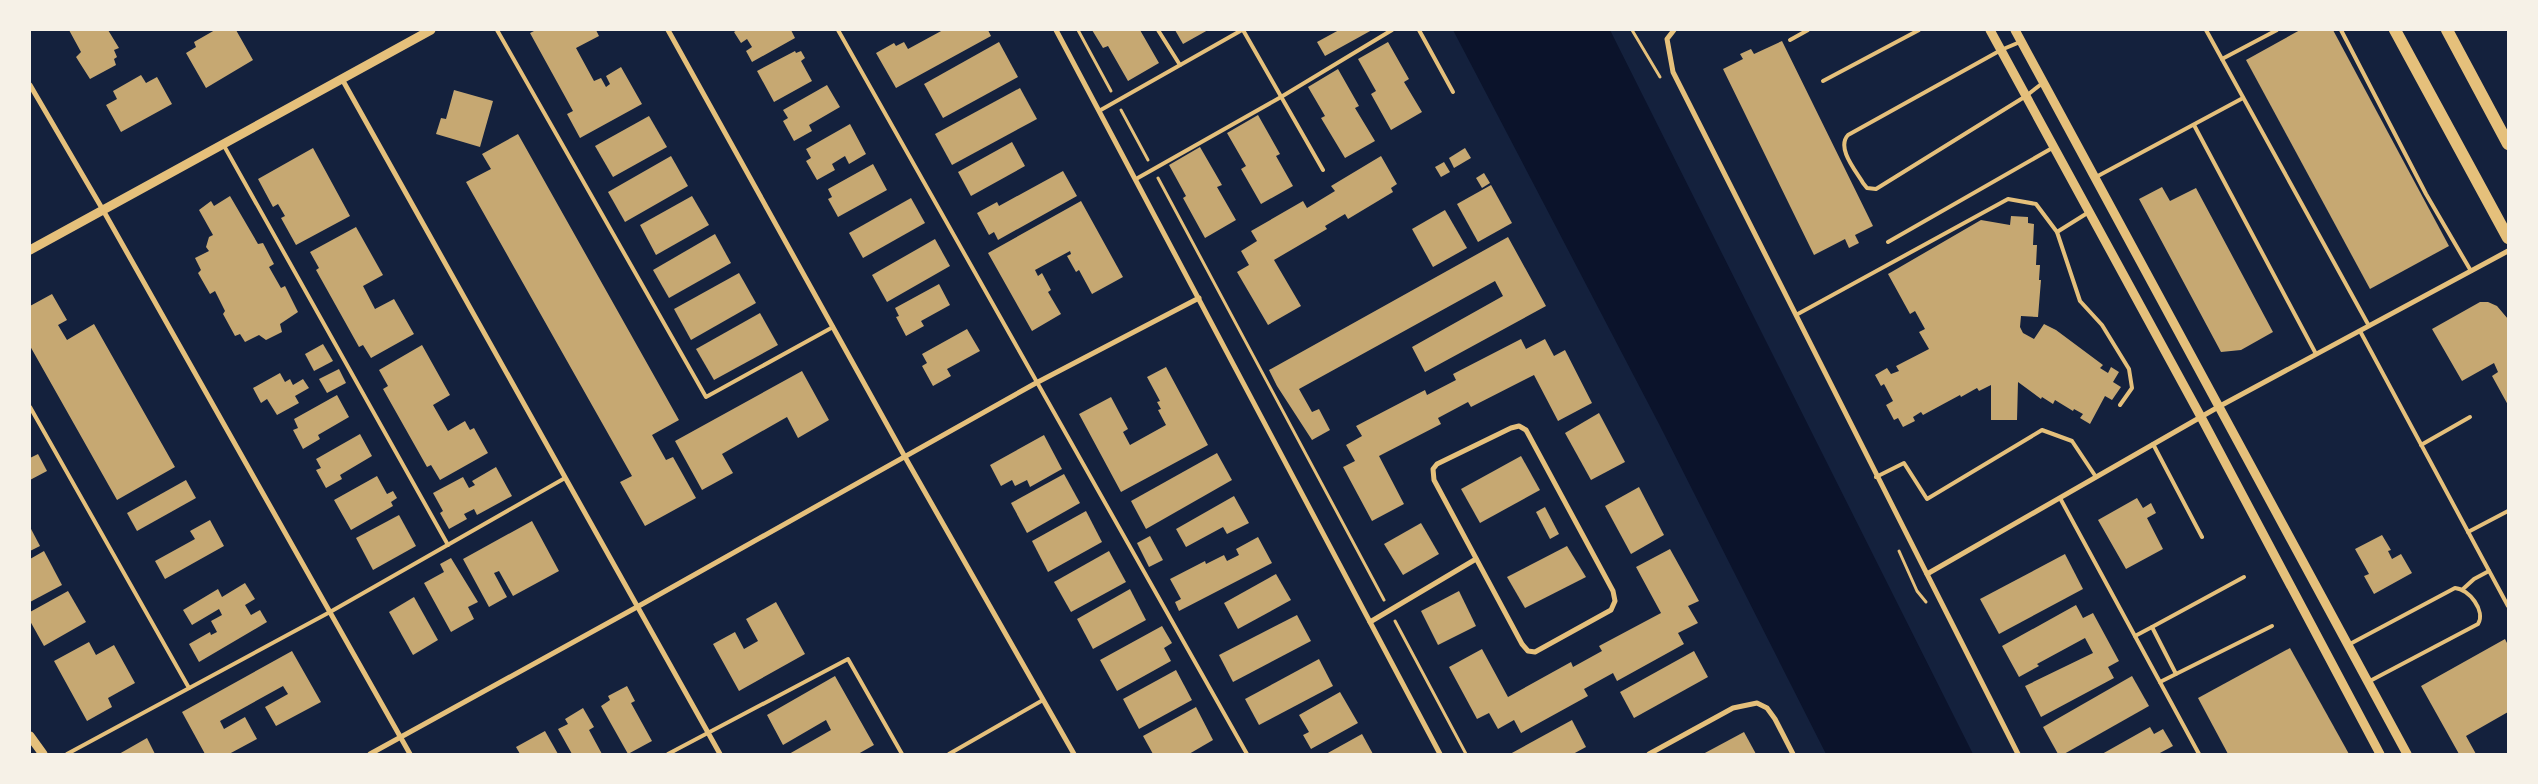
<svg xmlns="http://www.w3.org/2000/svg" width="2538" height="784" font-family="Figtree,sans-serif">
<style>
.water{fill:#0b132b}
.building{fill:#c6a872}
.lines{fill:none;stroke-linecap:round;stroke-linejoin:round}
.path{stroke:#e5c07b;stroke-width:3}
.service{stroke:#e5c07b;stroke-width:4}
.minor{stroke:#e5c07b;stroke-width:5}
.tertiary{stroke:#e5c07b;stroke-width:9}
.primary{stroke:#e5c07b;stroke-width:12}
</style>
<rect width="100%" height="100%" fill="#14213d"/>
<polygon class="water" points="1453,30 1610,30 1973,754 1826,754 1659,424"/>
<g class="building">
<polygon points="69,30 108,30 119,48 114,50 117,57 114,59 116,65 90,79 76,57 81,52"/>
<polygon points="215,30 236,30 253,60 206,88 186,53 196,47 194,42"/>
<polygon points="536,30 596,30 599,36 576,48 594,81 601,78 606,87 610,84 606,76 621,67 642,104 580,138 567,114 573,111 530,33"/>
<polygon points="737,30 791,30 795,38 752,62 746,51 752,47 747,39 741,43 734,32"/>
<polygon points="943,30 988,30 991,36 896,88 876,53 894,43 896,46 904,42 908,49"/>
<polygon points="1092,30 1140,30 1159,63 1128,81 1108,46 1103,48"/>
<polygon points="1175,30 1208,30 1183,44"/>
<polygon points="1339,30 1372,30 1325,56 1317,42"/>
<polygon points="2300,30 2333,30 2449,246 2370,289 2246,60"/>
<polygon points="1782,41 1873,226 1855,235 1859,243 1849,248 1845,239 1814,255 1723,69 1743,59 1740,54 1751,49 1754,54"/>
<polygon points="999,42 1018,77 943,118 924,84"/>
<polygon points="1388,42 1409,79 1404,82 1422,112 1391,130 1371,94 1376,91 1358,59"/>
<polygon points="795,51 796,53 801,51 805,58 801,61 812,81 774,102 757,71"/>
<polygon points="1338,69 1359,106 1355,108 1375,141 1345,158 1321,118 1325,116 1308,87"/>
<polygon points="141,75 146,83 157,77 172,104 121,132 106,105 117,99 113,91"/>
<polygon points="827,85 840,107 809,125 812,131 794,141 783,121 788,118 783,110"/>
<polygon points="1020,88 1037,119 952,165 935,134"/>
<polygon points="454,90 493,101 480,147 436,134 441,118 446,119"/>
<polygon points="1258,115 1280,154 1276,156 1293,186 1261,204 1241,169 1246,166 1227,133"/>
<polygon points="649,116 667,147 613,177 595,146"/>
<polygon points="850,124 866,154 849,164 845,156 832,164 835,170 817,180 806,161 811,158 806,149"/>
<polygon points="518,134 679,420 652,435 666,460 673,457 696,498 645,526 620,482 632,476 466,182 491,169 482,154"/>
<polygon points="1012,142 1025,166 971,196 958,172"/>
<polygon points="1200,147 1222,185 1217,187 1236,220 1205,238 1183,198 1186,196 1169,165"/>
<polygon points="313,148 350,216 296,245 281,218 285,216 278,204 273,207 258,179"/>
<polygon points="1465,148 1471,158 1454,168 1449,158"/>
<polygon points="671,156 688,186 625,222 608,192"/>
<polygon points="1381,156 1397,184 1391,188 1393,192 1348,219 1345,214 1325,226 1327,229 1274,260 1301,306 1268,325 1237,272 1249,265 1241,251 1257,241 1251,231 1303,201 1307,208 1335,191 1331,186"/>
<polygon points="1444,162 1450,172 1441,177 1435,167"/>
<polygon points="873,164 887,190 838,217 828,199 832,197 828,189"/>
<polygon points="1063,171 1077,196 998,240 994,232 989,235 977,213 997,202 999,206"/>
<polygon points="1484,173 1490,183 1482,188 1476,178"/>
<polygon points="1491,185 1512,223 1478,242 1457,204"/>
<polygon points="2162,187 2170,201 2196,188 2273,332 2241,350 2221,352 2139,199"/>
<polygon points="230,196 258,244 263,243 274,264 269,267 281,288 285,286 298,312 280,324 282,332 266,340 259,335 245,342 240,334 235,336 223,314 225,311 215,291 210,294 198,273 201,270 195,258 209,251 206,247 209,237 213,235 199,210 211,201 214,206"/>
<polygon points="692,196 709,225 656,255 640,225"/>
<polygon points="911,198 925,223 863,258 849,233"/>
<polygon points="1081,201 1123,277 1092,294 1079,270 1076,272 1067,256 1071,254 1070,251 1035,270 1038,276 1042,273 1051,290 1048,292 1061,314 1032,331 988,253"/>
<polygon points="1445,210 1467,248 1433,267 1412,229"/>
<polygon points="2011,216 2028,217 2028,223 2034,224 2033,245 2037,245 2036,265 2040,265 2039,280 2041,280 2038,317 2021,316 2020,327 2023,333 2034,339 2044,324 2056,330 2103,365 2100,368 2108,373 2111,367 2119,372 2113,382 2121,387 2112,400 2105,396 2090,424 2080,418 2083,414 2074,409 2073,411 2055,400 2053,404 2042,397 2041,399 2018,382 2017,420 1991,420 1991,385 1979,391 1977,388 1961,397 1960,395 1923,415 1921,412 1913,417 1915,421 1903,427 1898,418 1894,420 1886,405 1893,401 1884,384 1881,386 1875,375 1887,368 1891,374 1899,371 1896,366 1929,349 1919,332 1925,329 1915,311 1910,314 1888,274 1981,220 2010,225"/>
<polygon points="356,227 383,275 363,286 375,309 394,299 414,334 371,358 363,345 359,347 316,270 319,268 310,252"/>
<polygon points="715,234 731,263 669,298 653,270"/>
<polygon points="1508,237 1546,306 1425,372 1412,347 1503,296 1495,281 1299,389 1312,412 1319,409 1330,430 1312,440 1277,386 1269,370"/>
<polygon points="935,239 950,266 887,302 872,275"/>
<polygon points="739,273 756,303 691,340 674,309"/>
<polygon points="939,284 950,305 921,321 924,326 906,336 896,317 899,316 895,308"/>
<polygon points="52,294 67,320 58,325 67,340 94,324 175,467 117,500 30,346 30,306"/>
<polygon points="2480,302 2488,302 2497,306 2508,319 2508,405 2492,376 2498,372 2494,363 2462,381 2432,329"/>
<polygon points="760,313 778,345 714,380 696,349"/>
<polygon points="967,329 980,351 947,369 951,376 933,386 922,366 927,363 922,354"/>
<polygon points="1521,339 1526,349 1545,339 1554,356 1565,350 1592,403 1558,421 1534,375 1471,407 1468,402 1438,418 1441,424 1379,456 1404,504 1372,521 1343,467 1355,461 1346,445 1362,436 1356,426 1425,390 1427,395 1456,380 1453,374"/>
<polygon points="323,344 333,361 314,371 305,354"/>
<polygon points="422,345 450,395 433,405 448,431 465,421 470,430 474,428 488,453 440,480 431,465 427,467 383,389 388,386 379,370"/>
<polygon points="1166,367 1208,445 1121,492 1079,414 1111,397 1128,429 1123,432 1130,445 1166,425 1158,410 1161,409 1157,402 1160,401 1147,377"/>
<polygon points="339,369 346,383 327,393 319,379"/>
<polygon points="802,371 829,420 798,438 787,417 722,454 733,473 702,490 675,441"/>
<polygon points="280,373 285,382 290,379 293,385 303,379 309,388 295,396 299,403 277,415 267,399 261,403 253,388"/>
<polygon points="337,395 349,417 318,435 320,439 303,449 293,430 298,428 294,419"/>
<polygon points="1599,413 1625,462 1591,480 1565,433"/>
<polygon points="360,434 372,456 340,475 342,479 326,488 316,470 321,468 316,459"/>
<polygon points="1044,435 1062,469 1030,487 1027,480 1015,486 1012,480 1001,486 990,465"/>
<polygon points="1217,453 1232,480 1146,529 1131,501"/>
<polygon points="38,454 47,471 30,480 30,458"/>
<polygon points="1521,456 1540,490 1480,523 1461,489"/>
<polygon points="496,467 512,496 477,515 474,509 464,514 467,519 449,529 440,513 443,511 433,493 463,477 469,488 475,485 472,481"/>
<polygon points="1064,474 1080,503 1027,533 1011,503"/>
<polygon points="377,476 387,494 393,491 397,498 391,502 393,506 351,530 334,500"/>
<polygon points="186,480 196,498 137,531 127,513"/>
<polygon points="1639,487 1664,535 1631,554 1605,506"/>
<polygon points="1234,496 1249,523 1227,534 1223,527 1186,547 1176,529"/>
<polygon points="2137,498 2143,508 2151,503 2156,513 2147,518 2163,549 2126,569 2098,520"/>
<polygon points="1545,507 1559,534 1550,539 1536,512"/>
<polygon points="1086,511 1102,542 1048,572 1032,541"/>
<polygon points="399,515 416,546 373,570 356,538"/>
<polygon points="210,520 224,546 165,579 155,561 195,539 190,531"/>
<polygon points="532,521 559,571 513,596 499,571 494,573 507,597 489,607 463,559"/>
<polygon points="1421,523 1439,554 1403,575 1384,544"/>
<polygon points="30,527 40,546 30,551"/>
<polygon points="2382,535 2391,550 2388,551 2392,559 2401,554 2412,573 2374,594 2364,576 2369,574 2355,549"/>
<polygon points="1150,536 1163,560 1149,567 1137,543"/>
<polygon points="1258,537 1272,563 1179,611 1175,602 1181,599 1170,579 1205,561 1206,564 1224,555 1227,561 1239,555 1236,549"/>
<polygon points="1567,546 1586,577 1525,608 1507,577"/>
<polygon points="1670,549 1699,601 1688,606 1698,623 1678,633 1684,644 1617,681 1613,673 1584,689 1588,696 1521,733 1514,720 1498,729 1489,713 1477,719 1449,667 1482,649 1508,697 1571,662 1573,667 1602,651 1599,646 1661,613 1636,567"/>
<polygon points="44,551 62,585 30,602 30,559"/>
<polygon points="1109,551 1126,582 1071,612 1054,582"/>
<polygon points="2065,554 2083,589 1999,634 1980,599"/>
<polygon points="451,558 478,602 468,607 474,619 451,632 424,583 444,572 440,564"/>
<polygon points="1276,574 1291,600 1238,629 1224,603"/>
<polygon points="245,583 255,599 245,605 251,615 260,610 267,622 199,662 189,644 210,632 211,635 217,632 211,621 222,615 219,609 192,625 183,610 218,589 222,597"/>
<polygon points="1130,589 1146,620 1093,649 1077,619"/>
<polygon points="68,591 86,622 44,646 30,621 30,612"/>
<polygon points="1459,591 1476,626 1438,645 1421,611"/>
<polygon points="414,597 438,640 413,655 389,612"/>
<polygon points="776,602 805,654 739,691 713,644 735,632 744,649 758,641 746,619"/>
<polygon points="2076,605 2083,618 2093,613 2119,661 2108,667 2114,678 2041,717 2025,686 2093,653 2085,638 2037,664 2039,666 2019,677 2002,646"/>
<polygon points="1297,615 1311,641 1233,682 1219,655"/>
<polygon points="1162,626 1172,643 1164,648 1171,661 1117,691 1100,660"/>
<polygon points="2505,639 2508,645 2508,712 2466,736 2476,754 2459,754 2421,686"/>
<polygon points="89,642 96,655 114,645 135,683 108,698 112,707 87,721 54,661"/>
<polygon points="2290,648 2349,754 2228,754 2198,698"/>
<polygon points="292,651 321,702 276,726 265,707 288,694 283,686 220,721 224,729 245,717 257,739 229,754 205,754 182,712"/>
<polygon points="1694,651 1708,677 1634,718 1620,692"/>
<polygon points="1319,659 1333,686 1259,725 1245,699"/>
<polygon points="1176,670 1192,700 1139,729 1123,699"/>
<polygon points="835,676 874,745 858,754 789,754 831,730 826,720 783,745 767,715"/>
<polygon points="2132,676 2149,706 2064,754 2058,754 2043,727"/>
<polygon points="627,686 635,701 631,703 652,741 628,754 601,706 610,700 608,696"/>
<polygon points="1340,692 1358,723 1311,749 1303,735 1309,732 1299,715"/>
<polygon points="1196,707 1213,740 1189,754 1153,754 1143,736"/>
<polygon points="583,708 594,727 589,730 602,754 572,754 558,729 568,724 565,719"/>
<polygon points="1572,720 1586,747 1573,754 1510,754"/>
<polygon points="2150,727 2154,734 2163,729 2173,746 2158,754 2102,754"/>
<polygon points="545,731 558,754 520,754 516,747"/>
<polygon points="1744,732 1756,754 1703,754"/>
<polygon points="1362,734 1373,754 1326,754"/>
<polygon points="147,738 155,754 119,754"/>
</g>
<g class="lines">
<g class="path">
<polyline points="1078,30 1111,91"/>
<polyline points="1632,30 1660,77"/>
<polyline points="1121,110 1148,160"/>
<polyline points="1158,178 1384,600"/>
<polyline points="1899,551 1917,591 1926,602"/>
<polyline points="1395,621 1466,754"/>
</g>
<g class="service">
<polyline points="497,30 706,397 833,327"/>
<polyline points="838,30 1247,754"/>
<polyline points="1158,30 1180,65"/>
<polyline points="1243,30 1323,170"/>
<polyline points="1419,30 1453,92"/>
<polyline points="2206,30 2369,326"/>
<polyline points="2341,30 2426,194 2471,271"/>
<polyline points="1790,40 1808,30"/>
<path d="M2020,42L2001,50L1848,135C1836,148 1856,171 1863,183L1867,188L1876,189L2026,96L2044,82"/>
<polyline points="2222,59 2277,30"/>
<polyline points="1823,81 1919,30"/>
<polyline points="1099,111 1242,30"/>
<polyline points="2194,125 2316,354"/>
<polyline points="223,144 448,545"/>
<polyline points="2096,177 2243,98"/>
<polyline points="1136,179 1281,97 1392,30"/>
<polyline points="2057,232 2089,212"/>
<polyline points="1888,242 2054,147"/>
<polyline points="1796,315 2008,199 2036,204 2057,232 2080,301 2102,325 2129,369 2132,388 2120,405"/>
<polyline points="2360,331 2508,606"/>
<polyline points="30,407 189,688"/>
<polyline points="2153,444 2202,537"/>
<polyline points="2421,445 2470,417"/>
<polyline points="1876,477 1904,463 1927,499 2042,430 2072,441 2096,477"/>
<polyline points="2060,498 2199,754"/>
<polyline points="2468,532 2508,511"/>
<polyline points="2463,589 2474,579 2489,571"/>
<polyline points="2152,627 2244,577"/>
<polyline points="2135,636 2152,627 2176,674"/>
<path d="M2348,645L2455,588C2469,589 2486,611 2478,624L2368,682"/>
<polyline points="2160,682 2272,626"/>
<polyline points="67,754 330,612 565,478"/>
<polyline points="668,754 848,659 902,754"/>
<polyline points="949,754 1043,700"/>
</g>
<g class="minor">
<polyline points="668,30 905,457 1074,754"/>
<polyline points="1056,30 1440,754"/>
<polyline points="1674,30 1667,39 1673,72 2018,754"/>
<polyline points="342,79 720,754"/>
<polyline points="30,85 103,210 410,754"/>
<polygon points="1519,426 1526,430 1613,591 1615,601 1611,610 1535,652 1528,651 1522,644 1434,480 1433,469 1437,464 1511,428"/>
<polyline points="1927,574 2220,406 2508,251"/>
<polyline points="1370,622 1476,559"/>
<polyline points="370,754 637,607 1036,383 1199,298"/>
<polyline points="1649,754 1733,708 1757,703 1767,708 1775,719 1793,754"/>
</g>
<g class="tertiary">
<polyline points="1990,30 2201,417 2380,754"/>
<polyline points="2015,30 2407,754"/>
<polyline points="30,250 431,30"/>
<polyline points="30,736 43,754"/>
</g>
<g class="primary">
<polyline points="2395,30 2508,238"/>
<polyline points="2447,30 2508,144"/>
</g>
</g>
<rect width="2538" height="784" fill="none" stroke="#f6f1e7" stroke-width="62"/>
</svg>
